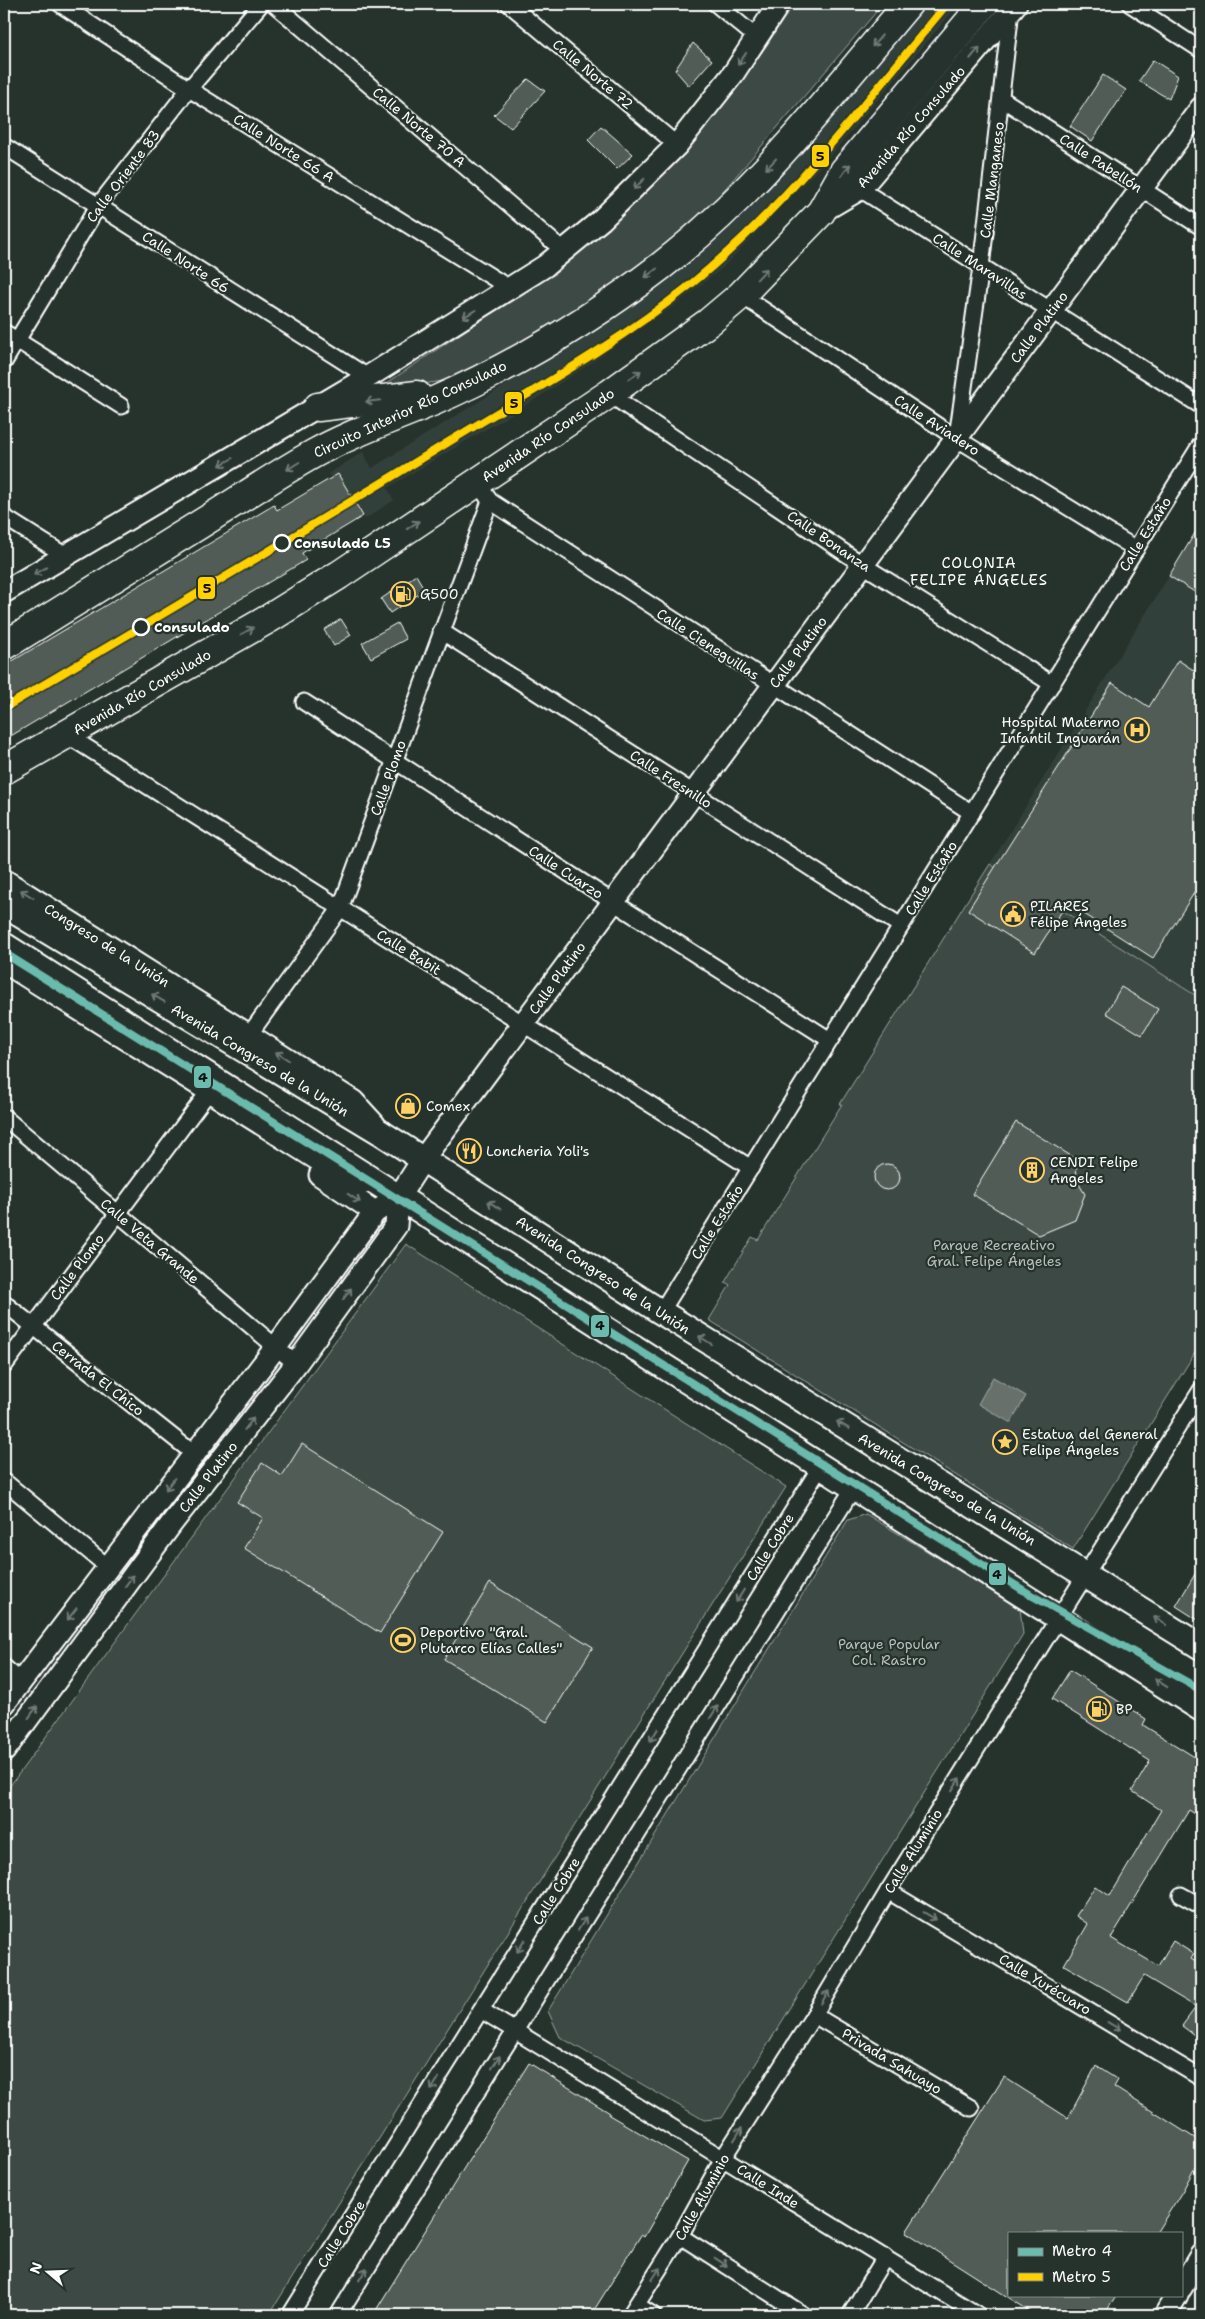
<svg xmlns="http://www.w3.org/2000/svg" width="1205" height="2319" font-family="'Shantell Sans',sans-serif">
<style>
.built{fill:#333f3a}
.green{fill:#3e4944;stroke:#9ea4a2}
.water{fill:#67706c;stroke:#a4a9a7}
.building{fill:#515c57;stroke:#fff}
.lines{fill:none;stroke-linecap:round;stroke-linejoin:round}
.street-casing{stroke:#fff;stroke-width:19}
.secondary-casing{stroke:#fff;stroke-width:25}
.primary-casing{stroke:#fff;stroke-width:28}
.highway-casing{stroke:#fff;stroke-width:31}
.street{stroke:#26332d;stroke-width:15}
.secondary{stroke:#26332d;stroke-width:21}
.primary{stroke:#26332d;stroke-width:24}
.highway{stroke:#26332d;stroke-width:28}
.metro-1-casing{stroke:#26332d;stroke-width:11}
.metro-2-casing{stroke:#26332d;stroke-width:11}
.metro-1{stroke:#6bbbae;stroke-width:8}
.metro-2{stroke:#ffd100;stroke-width:8}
.oneway{stroke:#727a76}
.stop-dot{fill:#26332d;stroke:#fff;stroke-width:2.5}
.labels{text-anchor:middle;stroke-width:4.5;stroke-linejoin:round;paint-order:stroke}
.street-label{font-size:14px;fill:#fff;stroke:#26332d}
.stop-label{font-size:14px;font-weight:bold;fill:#fff;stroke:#26332d;text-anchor:start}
.poi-label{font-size:14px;fill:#fff;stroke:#26332d;text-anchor:start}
.park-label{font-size:14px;fill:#bbbfbe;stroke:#26332d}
.neighbourhood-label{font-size:15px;letter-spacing:1px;fill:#fff;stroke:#26332d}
.line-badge{stroke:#26332d;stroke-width:2}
.pale-badge-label{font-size:14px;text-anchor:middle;font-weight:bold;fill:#111}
</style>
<rect width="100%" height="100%" fill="#26332d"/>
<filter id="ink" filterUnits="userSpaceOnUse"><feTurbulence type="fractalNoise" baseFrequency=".02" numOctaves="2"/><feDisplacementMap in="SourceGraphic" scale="10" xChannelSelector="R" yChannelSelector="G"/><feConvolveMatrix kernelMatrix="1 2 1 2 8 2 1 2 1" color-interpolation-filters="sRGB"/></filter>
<g filter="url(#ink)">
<g class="built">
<polygon points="927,4 959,4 824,163 722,268 675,305 588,365 523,407 387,488 394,500 365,519 357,505 334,519 345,485 338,474 331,478 328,474 363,452 372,468 607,322 687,265 749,206 793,158"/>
<polygon points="1169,576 1201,596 1201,999 990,864"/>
</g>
<g class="green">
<polygon points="793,4 883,4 712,204 613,289 506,356 443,381 375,391 568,262 630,209 685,151 767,45"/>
<polygon points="990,864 1201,999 1201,1343 1073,1549 709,1320 730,1285 725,1282 752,1237 758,1240 842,1104 840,1104"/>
<polygon points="406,1244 786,1487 269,2315 4,2315 4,1794"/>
<polygon points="866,1514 1020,1608 1023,1634 722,2118 704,2120 560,2037 548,2011 848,1520"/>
</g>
<polygon class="water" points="993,1377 1026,1396 1011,1423 978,1404"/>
<g class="building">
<polygon points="693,43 712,60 689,86 675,70"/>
<polygon points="1153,60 1178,76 1169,99 1139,81"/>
<polygon points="1103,75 1126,90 1092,141 1070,126"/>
<polygon points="528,79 545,91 511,128 494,115"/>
<polygon points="601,126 633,154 617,169 588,140"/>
<polygon points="338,474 363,516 302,553 306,560 4,740 4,666 274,505 277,510"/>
<polygon points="1201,523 1201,596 1169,576"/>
<polygon points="416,575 425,590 390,613 381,599"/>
<polygon points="341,619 351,635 334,646 324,630"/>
<polygon points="397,623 406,639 371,658 362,643"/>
<polygon points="1178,660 1201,675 1201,882 1153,958 1067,903 1035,953 968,910 1112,683 1149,707"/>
<polygon points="1121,987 1158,1009 1142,1035 1106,1013"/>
<polygon points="1016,1122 1076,1159 1077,1181 1085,1194 1075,1220 1039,1235 972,1194"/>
<circle cx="887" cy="1177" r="13"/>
<polygon points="302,1444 443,1532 380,1633 244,1548 263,1518 237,1502 262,1463 282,1476"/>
<polygon points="1201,1564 1201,1622 1176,1606"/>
<polygon points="490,1583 593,1647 547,1722 444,1659"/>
<polygon points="1070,1670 1146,1719 1143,1725 1201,1761 1201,1818 1189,1810 1111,1938 1158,1966 1173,1941 1194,1954 1191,1959 1201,1965 1201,2040 1182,2026 1196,2007 1144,1976 1128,2002 1064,1965 1088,1924 1076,1916 1095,1886 1110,1896 1161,1810 1132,1791 1150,1761 1052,1699"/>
<polygon points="529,2063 610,2113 609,2115 688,2161 644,2237 641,2235 591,2315 373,2315"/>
<polygon points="1096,2066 1118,2080 1114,2087 1201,2142 1201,2156 1183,2190 1156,2233 1009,2233 1009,2295 1117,2295 1104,2315 1036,2315 906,2232 1004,2077 1068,2118"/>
</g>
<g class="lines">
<defs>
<g id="street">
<polyline points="60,4 189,89 511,289"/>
<polyline points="274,4 564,251"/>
<polyline points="509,4 677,145"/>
<polyline points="716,4 757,38"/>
<polyline points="1130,4 1201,50"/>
<polyline points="1002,99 1201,227"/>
<polyline points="4,146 368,377"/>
<polyline points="860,189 1201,406"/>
<polyline points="741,295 956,438 1136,549"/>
<polyline points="4,332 121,406"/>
<polyline points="4,362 98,206 189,89 261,4"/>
<polyline points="609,394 863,565 1052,684"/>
<polyline points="957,437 981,267 1011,10"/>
<polyline points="477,482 490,501 972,813"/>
<polyline points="4,517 66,556"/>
<polyline points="441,631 901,926"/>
<polyline points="304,702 613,902 830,1040"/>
<polyline points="67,735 751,1168"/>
<polyline points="249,1035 340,909 490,501"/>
<polyline points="4,1117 296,1364"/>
<polyline points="4,1303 193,1453"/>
<polyline points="661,1312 1201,444"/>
<polyline points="4,1366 204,1098"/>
<polyline points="4,1481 108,1567"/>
<polyline points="4,1667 20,1681"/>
<polyline points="888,1891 1201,2078"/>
<polyline points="1181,1895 1201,1906"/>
<polyline points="481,2010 978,2315"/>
<polyline points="814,2015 971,2108"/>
<polyline points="680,2236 804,2315"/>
<polyline points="637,2305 653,2315"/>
<polyline points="290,2315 821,1466"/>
<polyline points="338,2315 854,1487"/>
<polyline points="630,2315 680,2236 723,2158 814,2015 888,1891 1201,1390"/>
<polyline points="850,2315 885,2257"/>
</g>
<g id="secondary">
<polyline points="821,212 860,189 1016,4"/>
<polyline points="4,592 368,377 545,266 601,220 677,145 733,74 779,4"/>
<polyline points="4,880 353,1101 374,1124"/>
<polyline points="4,962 336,1171 363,1183"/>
<polyline points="320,1175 375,1212"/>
<polyline points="4,1704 276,1347 375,1212 398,1198 423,1159 1201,108"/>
<polyline points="4,1751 172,1523 296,1364 396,1226 398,1198"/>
<polyline points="1181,2288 1201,2255"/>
<polyline points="1165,2315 1177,2295"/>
</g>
<g id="primary">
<polyline points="4,905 380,1132 661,1312 1201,1647"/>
<polyline points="4,945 1201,1709"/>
</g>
<g id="highway">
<polyline points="318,407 417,395"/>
<path d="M4,646C72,604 141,561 210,518C245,496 279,473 315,453C353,432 394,418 434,401C514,366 592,319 661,266C757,192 831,95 908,4"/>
<polyline points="4,770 270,618 339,575 609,394 709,322 741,295 821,212 844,171 984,4"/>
</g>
</defs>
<use href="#street" class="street-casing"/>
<use href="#secondary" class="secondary-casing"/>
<use href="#primary" class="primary-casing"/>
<use href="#highway" class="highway-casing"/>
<use href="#street" class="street"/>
<use href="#secondary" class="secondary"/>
<use href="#primary" class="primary"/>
<use href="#highway" class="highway"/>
<defs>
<polyline id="metro-1" points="4,953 1031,1595 1201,1690"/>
<path id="metro-2" d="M4,708C155,619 306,530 455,438C534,390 617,344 690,285C788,205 866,101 947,4"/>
</defs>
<use href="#metro-1" class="metro-1-casing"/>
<use href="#metro-2" class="metro-2-casing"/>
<use href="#metro-1" class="metro-1"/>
<use href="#metro-2" class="metro-2"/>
</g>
<defs><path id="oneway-shaft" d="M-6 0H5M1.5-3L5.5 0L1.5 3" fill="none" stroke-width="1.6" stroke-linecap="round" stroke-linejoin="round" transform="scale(1.25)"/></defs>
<g class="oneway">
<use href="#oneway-shaft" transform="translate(877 41) rotate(130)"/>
<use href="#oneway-shaft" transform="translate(975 53) rotate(-50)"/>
<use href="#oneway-shaft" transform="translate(742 59) rotate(124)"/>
<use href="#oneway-shaft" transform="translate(771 164) rotate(133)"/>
<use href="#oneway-shaft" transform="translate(846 170) rotate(-54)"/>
<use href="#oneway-shaft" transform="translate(639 184) rotate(136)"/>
<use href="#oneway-shaft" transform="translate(651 273) rotate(143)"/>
<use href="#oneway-shaft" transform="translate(762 274) rotate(-46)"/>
<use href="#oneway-shaft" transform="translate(469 314) rotate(149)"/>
<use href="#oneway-shaft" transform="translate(635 375) rotate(-36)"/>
<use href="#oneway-shaft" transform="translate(373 401) rotate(174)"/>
<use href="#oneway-shaft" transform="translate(226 462) rotate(150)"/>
<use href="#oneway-shaft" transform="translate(293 466) rotate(148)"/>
<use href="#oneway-shaft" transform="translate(413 525) rotate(-34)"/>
<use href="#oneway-shaft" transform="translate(40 571) rotate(150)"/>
<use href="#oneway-shaft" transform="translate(247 631) rotate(-30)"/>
<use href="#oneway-shaft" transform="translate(27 894) rotate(-148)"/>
<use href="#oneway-shaft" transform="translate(158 998) rotate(-149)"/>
<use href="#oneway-shaft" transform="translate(282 1056) rotate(-148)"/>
<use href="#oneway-shaft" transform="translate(354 1198) rotate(34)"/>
<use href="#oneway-shaft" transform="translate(494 1205) rotate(-147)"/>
<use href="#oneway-shaft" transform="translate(347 1294) rotate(-54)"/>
<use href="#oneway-shaft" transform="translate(705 1340) rotate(-148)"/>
<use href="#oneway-shaft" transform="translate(249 1424) rotate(-52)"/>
<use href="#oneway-shaft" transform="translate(843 1425) rotate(-149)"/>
<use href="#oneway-shaft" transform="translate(170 1484) rotate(127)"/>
<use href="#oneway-shaft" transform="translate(129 1581) rotate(-54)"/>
<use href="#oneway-shaft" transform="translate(740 1596) rotate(122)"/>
<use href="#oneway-shaft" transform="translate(72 1614) rotate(128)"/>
<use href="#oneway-shaft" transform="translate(1160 1621) rotate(-148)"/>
<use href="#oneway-shaft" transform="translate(1161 1683) rotate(-147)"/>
<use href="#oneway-shaft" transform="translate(33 1712) rotate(-54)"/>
<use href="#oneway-shaft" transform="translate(714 1712) rotate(-58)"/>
<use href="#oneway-shaft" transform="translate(654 1735) rotate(122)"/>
<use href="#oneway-shaft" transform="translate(956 1784) rotate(-58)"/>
<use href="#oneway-shaft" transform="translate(930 1916) rotate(31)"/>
<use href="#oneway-shaft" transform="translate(582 1924) rotate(-58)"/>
<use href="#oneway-shaft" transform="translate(521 1946) rotate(122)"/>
<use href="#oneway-shaft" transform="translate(825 1997) rotate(-59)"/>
<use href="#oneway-shaft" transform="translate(1114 2026) rotate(31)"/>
<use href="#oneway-shaft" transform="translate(496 2062) rotate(-58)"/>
<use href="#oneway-shaft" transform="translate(435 2084) rotate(122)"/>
<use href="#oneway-shaft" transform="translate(738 2134) rotate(-58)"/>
<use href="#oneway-shaft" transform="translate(721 2262) rotate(33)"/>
<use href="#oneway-shaft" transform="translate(363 2274) rotate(-58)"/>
<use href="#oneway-shaft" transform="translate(656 2274) rotate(-57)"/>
</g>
</g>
<defs>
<symbol id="fuel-ring" viewBox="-11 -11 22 22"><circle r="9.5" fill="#26332d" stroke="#ffd166" stroke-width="1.5"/><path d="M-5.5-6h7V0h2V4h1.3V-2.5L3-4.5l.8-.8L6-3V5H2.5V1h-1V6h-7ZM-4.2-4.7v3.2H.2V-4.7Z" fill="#ffd166"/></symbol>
<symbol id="hospital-ring" viewBox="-11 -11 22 22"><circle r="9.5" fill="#26332d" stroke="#ffd166" stroke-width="1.5"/><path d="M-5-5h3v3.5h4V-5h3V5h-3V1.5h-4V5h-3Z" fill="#ffd166"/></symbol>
<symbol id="civic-ring" viewBox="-11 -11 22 22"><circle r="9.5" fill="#26332d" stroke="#ffd166" stroke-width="1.5"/><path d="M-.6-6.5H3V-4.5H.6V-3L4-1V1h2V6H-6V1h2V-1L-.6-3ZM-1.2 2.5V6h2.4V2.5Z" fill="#ffd166"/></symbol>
<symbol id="shop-ring" viewBox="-11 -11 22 22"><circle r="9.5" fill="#26332d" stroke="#ffd166" stroke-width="1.5"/><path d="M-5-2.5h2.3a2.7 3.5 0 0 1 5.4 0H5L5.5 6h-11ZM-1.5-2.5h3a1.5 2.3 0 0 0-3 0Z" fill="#ffd166"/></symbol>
<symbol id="restaurant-ring" viewBox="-11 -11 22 22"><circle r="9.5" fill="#26332d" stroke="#ffd166" stroke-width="1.5"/><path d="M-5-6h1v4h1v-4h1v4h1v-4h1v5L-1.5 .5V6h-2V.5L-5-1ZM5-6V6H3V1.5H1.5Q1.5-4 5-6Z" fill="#ffd166"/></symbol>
<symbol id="building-ring" viewBox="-11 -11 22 22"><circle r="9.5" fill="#26332d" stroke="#ffd166" stroke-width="1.5"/><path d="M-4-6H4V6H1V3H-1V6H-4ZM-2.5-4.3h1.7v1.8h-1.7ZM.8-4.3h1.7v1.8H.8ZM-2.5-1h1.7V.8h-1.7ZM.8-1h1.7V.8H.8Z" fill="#ffd166"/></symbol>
<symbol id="sight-ring" viewBox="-11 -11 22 22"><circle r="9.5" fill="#26332d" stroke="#ffd166" stroke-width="1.5"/><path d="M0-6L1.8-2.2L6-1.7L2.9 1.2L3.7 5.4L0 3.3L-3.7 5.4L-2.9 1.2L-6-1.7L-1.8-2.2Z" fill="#ffd166"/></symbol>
<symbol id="stadium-ring" viewBox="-11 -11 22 22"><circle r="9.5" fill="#26332d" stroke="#ffd166" stroke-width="1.5"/><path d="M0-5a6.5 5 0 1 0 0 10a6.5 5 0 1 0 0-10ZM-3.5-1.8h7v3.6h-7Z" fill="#ffd166"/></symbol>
</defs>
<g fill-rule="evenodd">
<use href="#fuel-ring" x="389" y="580" width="28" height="28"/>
<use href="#hospital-ring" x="1123" y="716" width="28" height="28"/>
<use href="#civic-ring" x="999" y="900" width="28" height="28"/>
<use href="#shop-ring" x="394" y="1092" width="28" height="28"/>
<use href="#restaurant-ring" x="455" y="1137" width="28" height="28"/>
<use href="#building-ring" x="1018" y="1156" width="28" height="28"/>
<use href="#sight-ring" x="991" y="1428" width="28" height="28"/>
<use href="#stadium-ring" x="389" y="1626" width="28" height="28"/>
<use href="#fuel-ring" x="1085" y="1695" width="28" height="28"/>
</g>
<g class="stop-dot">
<circle cx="282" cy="543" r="8"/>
<circle cx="141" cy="627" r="8"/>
</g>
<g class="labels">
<g class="street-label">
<text transform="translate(593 74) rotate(40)" y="5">Calle Norte 72</text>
<text transform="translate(419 127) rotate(40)" y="5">Calle Norte 70 A</text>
<text transform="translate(911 127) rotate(-49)" y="5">Avenida Río Consulado</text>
<text transform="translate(284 148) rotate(32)" y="5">Calle Norte 66 A</text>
<text transform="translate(1101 163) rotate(33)" y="5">Calle Pabellón</text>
<text transform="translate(123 176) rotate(-53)" y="5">Calle Oriente 83</text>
<text transform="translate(992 180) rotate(-83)" y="5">Calle Manganeso</text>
<text transform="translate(186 262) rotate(33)" y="5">Calle Norte 66</text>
<text transform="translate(980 266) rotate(33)" y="5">Calle Maravillas</text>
<text transform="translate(1039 327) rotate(-53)" y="5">Calle Platino</text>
<text transform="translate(410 409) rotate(-25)" y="5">Circuito Interior Río Consulado</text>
<text transform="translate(937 425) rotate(33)" y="5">Calle Aviadero</text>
<text transform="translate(548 435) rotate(-34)" y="5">Avenida Río Consulado</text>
<text transform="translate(1145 534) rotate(-58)" y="5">Calle Estaño</text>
<text transform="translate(829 541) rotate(34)" y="5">Calle Bonanza</text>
<text transform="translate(708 644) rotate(33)" y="5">Calle Cieneguillas</text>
<text transform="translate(798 652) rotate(-53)" y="5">Calle Platino</text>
<text transform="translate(142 692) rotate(-30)" y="5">Avenida Río Consulado</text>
<text transform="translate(388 778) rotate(-70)" y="5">Calle Plomo</text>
<text transform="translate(671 779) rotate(33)" y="5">Calle Fresnillo</text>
<text transform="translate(566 872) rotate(33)" y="5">Calle Cuarzo</text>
<text transform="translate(931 878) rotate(-58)" y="5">Calle Estaño</text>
<text transform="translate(107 945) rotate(32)" y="5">Congreso de la Unión</text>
<text transform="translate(409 952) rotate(32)" y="5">Calle Babit</text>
<text transform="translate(557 978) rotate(-54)" y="5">Calle Platino</text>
<text transform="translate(260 1060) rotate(31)" y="5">Avenida Congreso de la Unión</text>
<text transform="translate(717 1222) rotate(-58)" y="5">Calle Estaño</text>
<text transform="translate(150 1241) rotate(40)" y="5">Calle Veta Grande</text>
<text transform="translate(77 1267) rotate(-53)" y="5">Calle Plomo</text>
<text transform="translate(603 1275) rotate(33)" y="5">Avenida Congreso de la Unión</text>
<text transform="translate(98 1378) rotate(38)" y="5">Cerrada El Chico</text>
<text transform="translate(208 1477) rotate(-52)" y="5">Calle Platino</text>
<text transform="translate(947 1489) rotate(31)" y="5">Avenida Congreso de la Unión</text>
<text transform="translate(770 1547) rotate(-58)" y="5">Calle Cobre</text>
<text transform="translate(913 1851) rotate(-58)" y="5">Calle Aluminio</text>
<text transform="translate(556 1891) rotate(-58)" y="5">Calle Cobre</text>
<text transform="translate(1045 1984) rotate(31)" y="5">Calle Yurécuaro</text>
<text transform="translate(892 2061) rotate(31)" y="5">Privada Sahuayo</text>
<text transform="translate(768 2186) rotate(32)" y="5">Calle Inde</text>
<text transform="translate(702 2197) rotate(-61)" y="5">Calle Aluminio</text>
<text transform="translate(341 2234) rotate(-58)" y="5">Calle Cobre</text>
</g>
<g class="stop-label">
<text x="294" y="548">Consulado L5</text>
<text x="154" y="632">Consulado</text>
</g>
<g class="poi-label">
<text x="420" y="599">G500</text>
<text x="1120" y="727" text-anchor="end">Hospital Materno<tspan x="1120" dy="16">Infantil Inguarán</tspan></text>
<text x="1030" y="911">PILARES<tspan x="1030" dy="16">Félipe Ángeles</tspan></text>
<text x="426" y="1111">Comex</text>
<text x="486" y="1156">Loncheria Yoli's</text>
<text x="1050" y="1167">CENDI Felipe<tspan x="1050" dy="16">Angeles</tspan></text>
<text x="1022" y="1439">Estatua del General<tspan x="1022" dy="16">Felipe Ángeles</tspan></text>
<text x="420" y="1637">Deportivo "Gral.<tspan x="420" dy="16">Plutarco Elías Calles"</tspan></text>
<text x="1116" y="1714">BP</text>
</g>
<g class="park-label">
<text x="994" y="1250">Parque Recreativo<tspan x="994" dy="16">Gral. Felipe Ángeles</tspan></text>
<text x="889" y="1649">Parque Popular<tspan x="889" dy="16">Col. Rastro</tspan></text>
</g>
<g class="neighbourhood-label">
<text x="979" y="568">COLONIA<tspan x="979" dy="17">FELIPE ÁNGELES</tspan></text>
</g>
</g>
<g class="line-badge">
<rect x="811" y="144" width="19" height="24" rx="5" fill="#ffd100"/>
<rect x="504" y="391" width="19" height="24" rx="5" fill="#ffd100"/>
<rect x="197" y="576" width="19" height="24" rx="5" fill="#ffd100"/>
<rect x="193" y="1065" width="19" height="24" rx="5" fill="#6bbbae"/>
<rect x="590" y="1314" width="20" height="24" rx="5" fill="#6bbbae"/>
<rect x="988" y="1562" width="19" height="24" rx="5" fill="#6bbbae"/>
</g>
<g class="pale-badge-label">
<text x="820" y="161">5</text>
<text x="514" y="408">5</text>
<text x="207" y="593">5</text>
<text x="203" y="1082">4</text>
<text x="600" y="1330">4</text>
<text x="997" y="1579">4</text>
</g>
<rect width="1205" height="2319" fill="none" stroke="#26332d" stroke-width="20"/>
<rect x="10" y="10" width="1185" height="2299" fill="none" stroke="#fff" stroke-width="2" filter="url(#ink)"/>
<rect x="1008" y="2232" width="175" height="65" fill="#26332d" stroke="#7d8581"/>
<rect x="1018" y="2248" width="25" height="8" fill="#6bbbae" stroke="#7d8581"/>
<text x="1052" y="2256" font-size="15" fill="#ffffff">Metro 4</text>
<rect x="1018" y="2273" width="25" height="8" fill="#ffd100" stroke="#7d8581"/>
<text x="1052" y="2282" font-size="15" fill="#ffffff">Metro 5</text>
<g transform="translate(48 2272) rotate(289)" stroke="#26332d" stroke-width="4" paint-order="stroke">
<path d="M0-4L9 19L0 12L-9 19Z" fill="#ffffff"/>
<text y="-8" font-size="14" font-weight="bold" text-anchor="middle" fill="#ffffff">N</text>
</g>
</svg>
